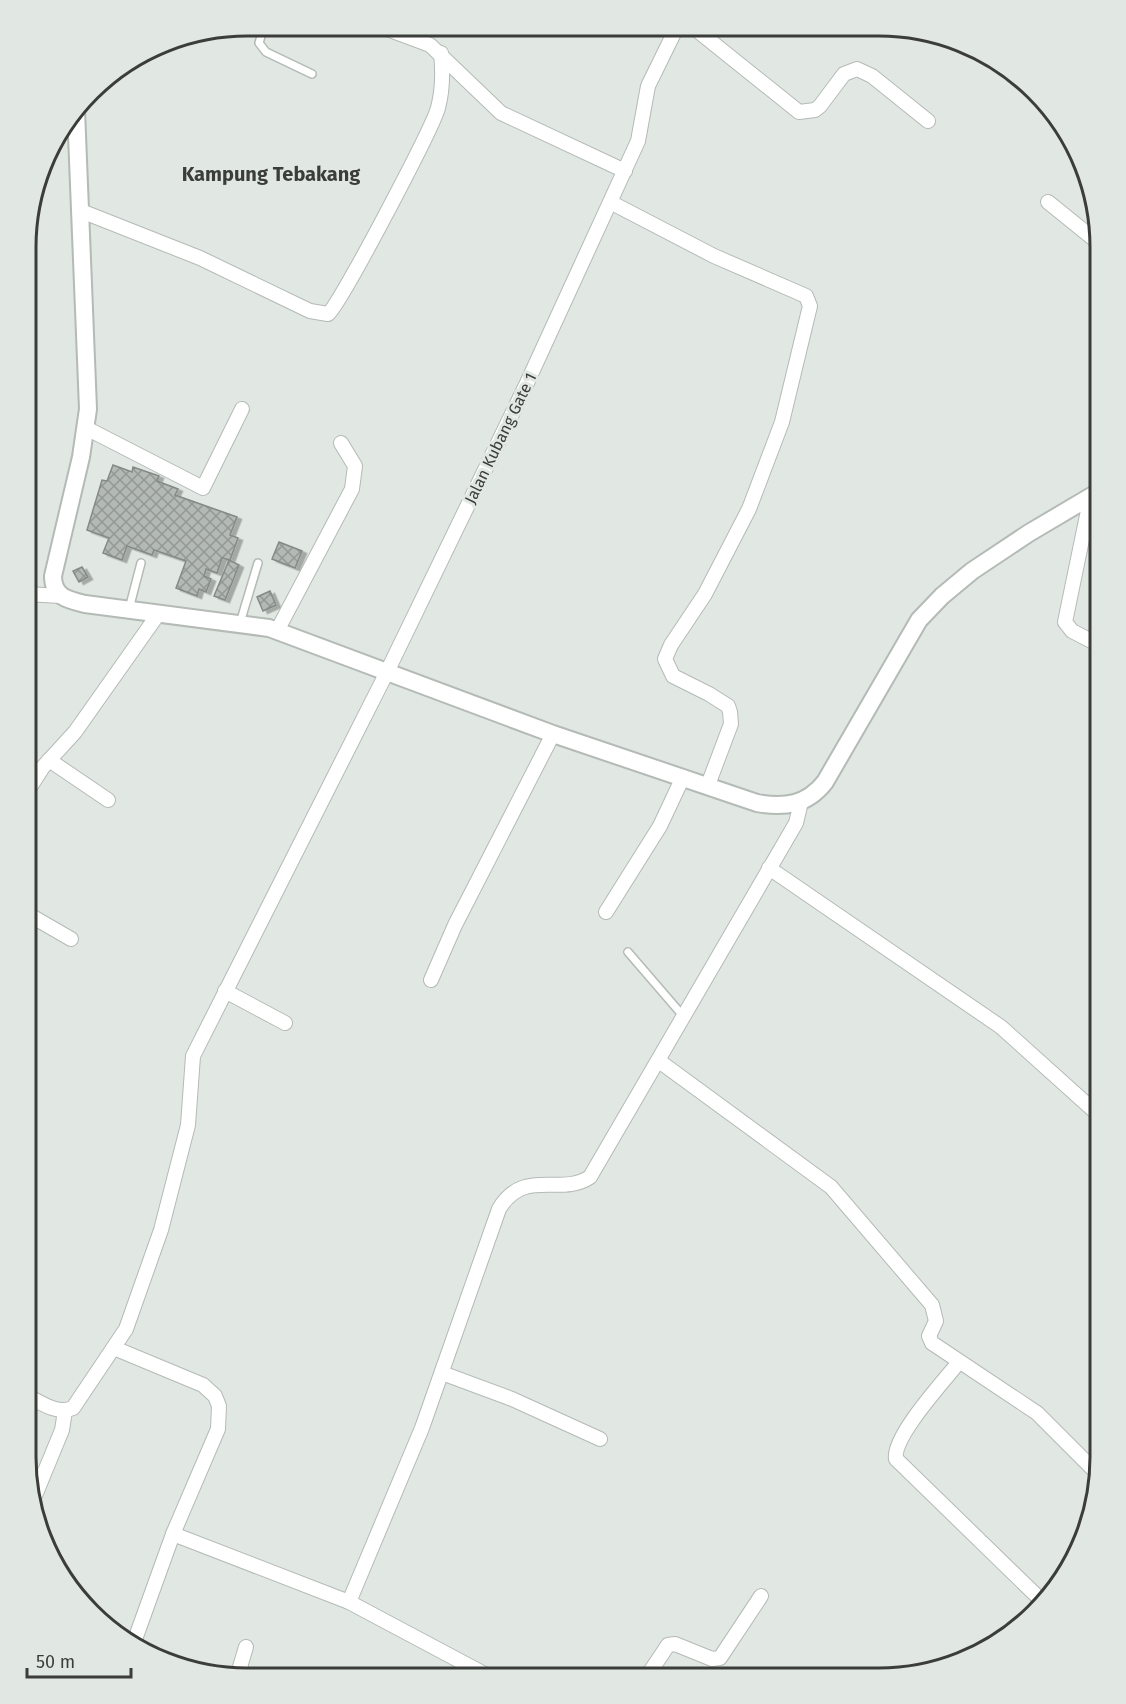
<svg xmlns="http://www.w3.org/2000/svg" width="1126" height="1704" font-family="'Fira Sans',sans-serif">
<style>
.building{fill:url(#building-cross-hatch);stroke:#848a86;stroke-width:1.5;filter:url(#shadow)}
.lines{fill:none;stroke-linecap:round;stroke-linejoin:round}
.service-casing{stroke:#b4bab6;stroke-width:10}
.minor-casing{stroke:#b4bab6;stroke-width:16}
.tertiary-casing{stroke:#b4bab6;stroke-width:20}
.service{stroke:#fff;stroke-width:7}
.minor{stroke:#fff;stroke-width:14}
.tertiary{stroke:#fff;stroke-width:16}
.labels{text-anchor:middle;stroke-width:6;stroke-linejoin:round;paint-order:stroke}
.street-label{font-size:16px;fill:#3b3d3b;stroke:#e1e7e3}
.quarter-label{font-size:20px;font-weight:bold;fill:#3b3d3b;stroke:#e1e7e3}
.rim{fill:none;stroke:#3b3d3b;stroke-width:3}
</style>
<defs>
<pattern id="building-cross-hatch" width="8" height="8" patternUnits="userSpaceOnUse" patternTransform="scale(1.5)"><rect width="8" height="8" fill="#b3b9b4"/><path d="M0 0l8 8M0 8l8-8" fill="none" stroke="#939894"/></pattern>
<filter id="shadow"><feDropShadow dx="4.5" dy="2.5" stdDeviation="0" flood-color="#0004"/></filter>
</defs>
<rect width="100%" height="100%" fill="#e1e7e3"/>
<g class="building">
<polygon points="113,465 132,472 133,467 159,476 157,481 178,489 175,495 237,517 230,535 238,538 230,560 222,558 217,573 206,569 204,576 211,579 206,592 199,589 197,596 176,588 186,561 154,550 152,555 127,546 122,560 103,553 109,538 87,530 102,480 107,481"/>
<polygon points="279,542 302,551 295,568 272,559"/>
<polygon points="229,560 239,565 225,600 214,596"/>
<polygon points="82,567 88,577 79,582 73,571"/>
<polygon points="270,591 276,605 263,611 257,597"/>
</g>
<g class="lines">
<defs>
<g id="service">
<polyline points="264,26 259,43 266,52 312,74"/>
<polyline points="129,609 141,563"/>
<polyline points="240,623 258,563"/>
<polyline points="628,952 684,1017"/>
</g>
<g id="minor">
<polyline points="379,26 430,45 501,113 625,171"/>
<polyline points="693,27 799,112 815,110 820,106 844,74 857,69 872,76 928,121"/>
<polyline points="1048,202 1100,244"/>
<polyline points="612,203 714,256 806,296 810,306 782,422 749,509 705,594 671,645 665,659 673,676 709,694 728,706 730,712 731,724 708,785"/>
<path d="M81,211L200,258L310,311L328,314C340,305 432,129 438,108C443,89 443,72 441,53"/>
<polyline points="86,428 203,488 242,409"/>
<polyline points="1091,496 1065,622 1072,631 1099,645"/>
<polyline points="27,594 60,596"/>
<polyline points="277,631 352,489 355,466 341,443"/>
<polyline points="49,760 108,800"/>
<polyline points="27,792 43,767 75,732 159,613"/>
<polyline points="769,868 1001,1027 1100,1116"/>
<polyline points="606,912 660,826 683,777"/>
<polyline points="26,913 71,939"/>
<polyline points="431,980 455,925 553,734"/>
<polyline points="225,991 285,1023"/>
<polyline points="659,1061 831,1187 932,1305 936,1321 929,1336 932,1343 1037,1413 1099,1475"/>
<polyline points="114,1348 203,1385 215,1396 219,1406 218,1429 173,1534 133,1645"/>
<path d="M959,1362C944,1381 892,1437 896,1459L1044,1603"/>
<polyline points="442,1373 512,1399 600,1439"/>
<path d="M26,1395C40,1402 57,1415 73,1408L126,1329L161,1230L188,1125L193,1056L387,672L527,383L638,141L648,86L677,27"/>
<polyline points="34,1498 62,1430 65,1411"/>
<polyline points="173,1534 349,1602 490,1677"/>
<path d="M349,1602L422,1428L499,1209C524,1167 560,1197 590,1177L796,823L801,802"/>
<polyline points="246,1647 240,1667 246,1677"/>
<polyline points="646,1678 668,1645 675,1644 712,1659 720,1658 761,1596"/>
</g>
<path id="tertiary" d="M76,110L88,409L81,457L53,576C53,597 68,600 85,604L269,628L553,734L757,803C785,808 807,805 825,782L919,620L942,596L972,571L1029,533L1100,491"/>
</defs>
<use href="#service" class="service-casing"/>
<use href="#minor" class="minor-casing"/>
<use href="#tertiary" class="tertiary-casing"/>
<use href="#service" class="service"/>
<use href="#minor" class="minor"/>
<use href="#tertiary" class="tertiary"/>
</g>
<g class="labels">
<g class="street-label">
<text transform="translate(500 438) rotate(-64)" y="6">Jalan Kubang Gate 1</text>
</g>
<g class="quarter-label">
<text x="271" y="181">Kampung Tebakang</text>
</g>
</g>
<path d="M0 0H1126V1704H0ZM247 36H879A211 211 0 0 1 1090 247V1457A211 211 0 0 1 879 1668H247A211 211 0 0 1 36 1457V247A211 211 0 0 1 247 36Z" fill="#e1e7e3" fill-rule="evenodd"/>
<path class="rim" d="M247 36H879A211 211 0 0 1 1090 247V1457A211 211 0 0 1 879 1668H247A211 211 0 0 1 36 1457V247A211 211 0 0 1 247 36Z"/>
<path d="M27 1668v9h104v-9" fill="none" stroke="#3b3d3b" stroke-width="3"/>
<text x="36" y="1668" font-size="18" fill="#3b3d3b" stroke="#e1e7e3" stroke-width="4.5" paint-order="stroke">50 m</text>
</svg>
